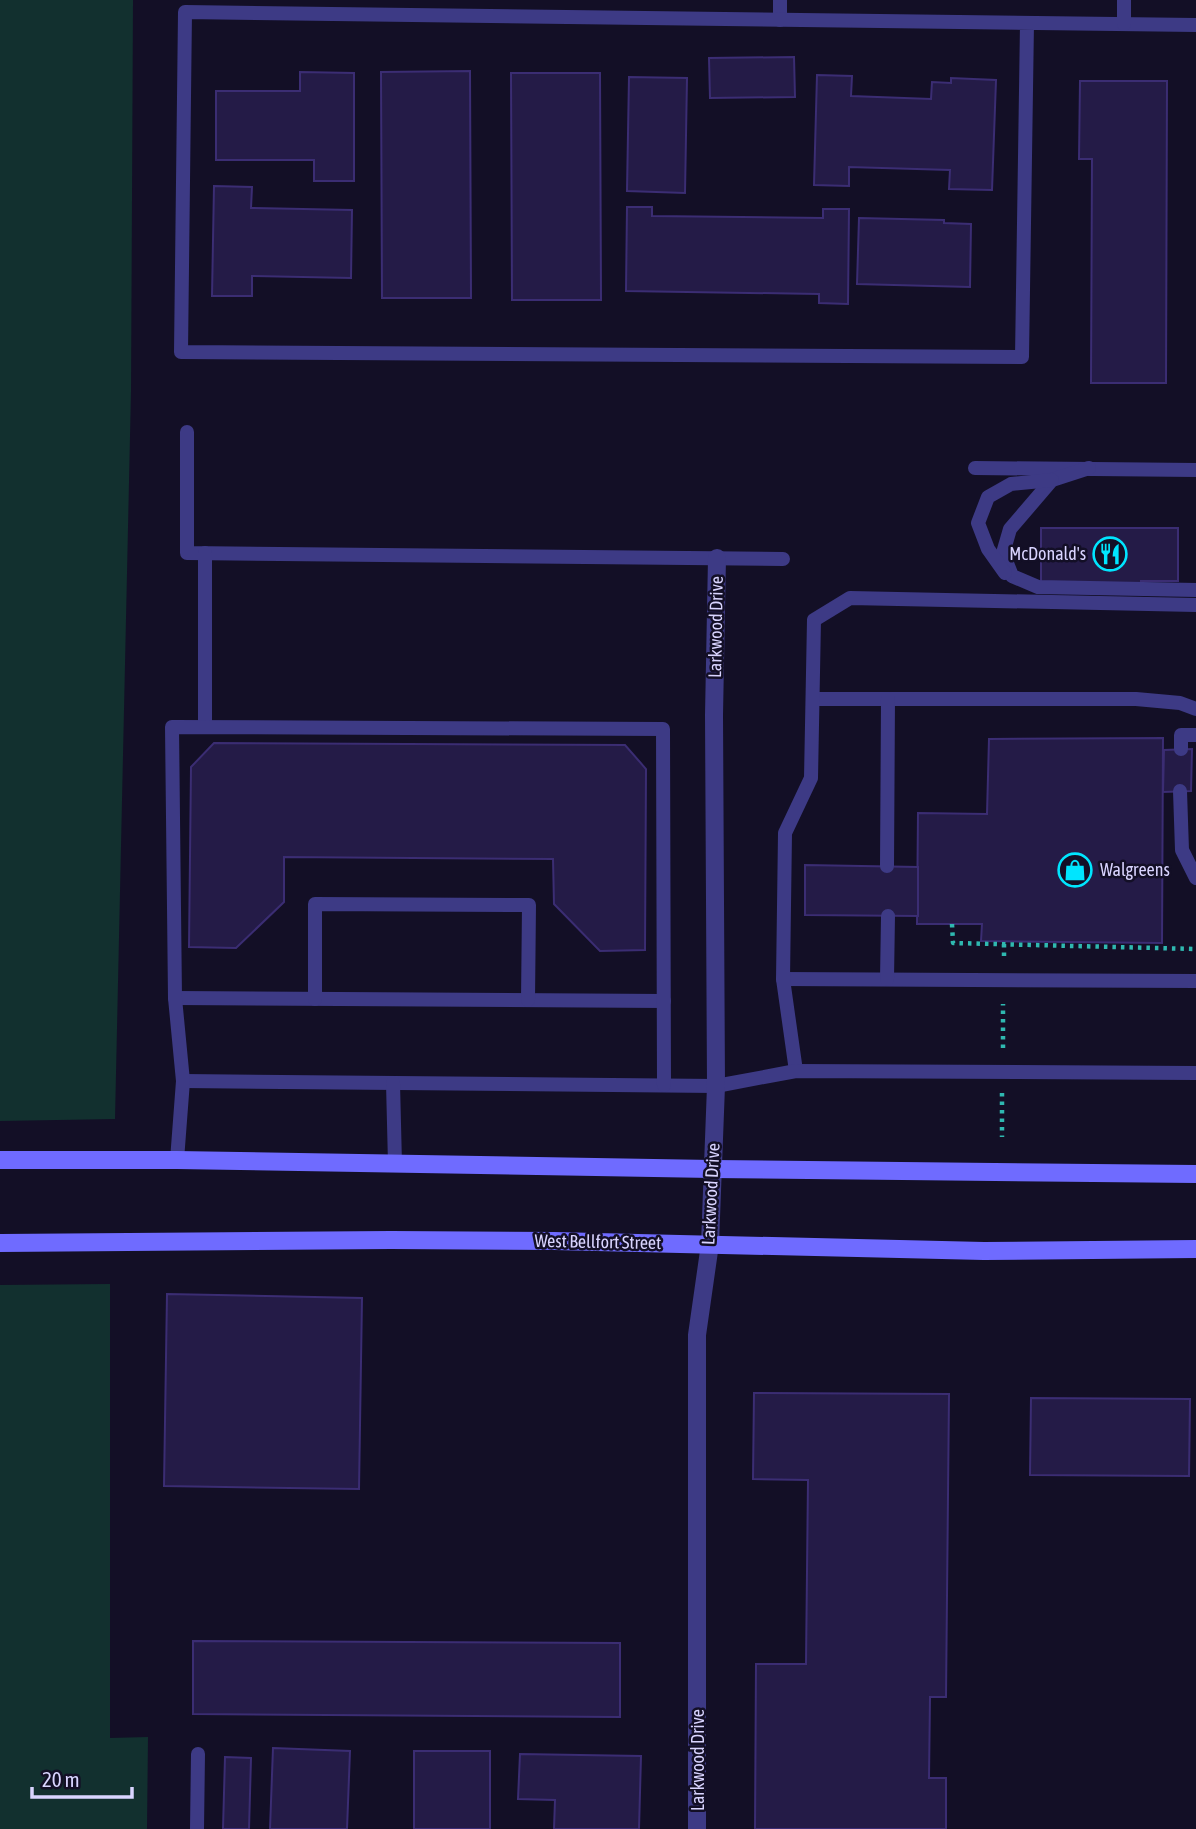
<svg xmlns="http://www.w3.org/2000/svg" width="1196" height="1829" font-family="'Asap Condensed',sans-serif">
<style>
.green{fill:#12302f}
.building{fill:#241b47;stroke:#3b2d73;stroke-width:2}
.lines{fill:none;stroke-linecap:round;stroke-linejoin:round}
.path{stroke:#2fb8b0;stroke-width:4.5;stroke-dasharray:3.5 5;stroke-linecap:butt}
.service{stroke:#3d3a85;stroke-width:14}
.minor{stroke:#3d3a85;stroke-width:18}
.secondary{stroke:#6f6bff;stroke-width:18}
.labels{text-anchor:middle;stroke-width:5;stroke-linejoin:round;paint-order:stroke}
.poi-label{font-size:18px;fill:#d9d4ff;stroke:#130f26;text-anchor:end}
.street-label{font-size:18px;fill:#d9d4ff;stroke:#130f26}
</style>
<rect width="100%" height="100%" fill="#130f26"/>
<g class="green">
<polygon points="0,0 133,0 131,391 115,1119 0,1121"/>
<polygon points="110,1284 110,1738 148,1737 147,1829 0,1829 0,1285"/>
</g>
<g class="building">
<polygon points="794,57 795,97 710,98 709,58"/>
<polygon points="470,71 471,298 382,298 381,72"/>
<polygon points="300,72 354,73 354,181 314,181 314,160 216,160 216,91 300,91"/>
<polygon points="511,73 600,73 601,300 512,300"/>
<polygon points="817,75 852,76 851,96 931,99 932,82 951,83 951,78 996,80 992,190 949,189 950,170 849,167 849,186 814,185"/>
<polygon points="629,77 687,78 685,193 627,191"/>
<polygon points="1080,81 1167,81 1166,383 1091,383 1092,159 1079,159"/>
<polygon points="214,186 252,187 251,208 352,210 351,278 252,276 252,296 212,296"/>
<polygon points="627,207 652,207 652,216 823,218 823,209 849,209 848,304 819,303 819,294 626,291"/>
<polygon points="859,218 944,220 944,223 971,224 970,287 857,284"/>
<polygon points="1041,528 1178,528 1178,581 1141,581 1141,584 1041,584"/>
<polygon points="1163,738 1162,943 981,941 982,924 917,924 918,813 987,814 989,739"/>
<polygon points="214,743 625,745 646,769 645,950 600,951 554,904 553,859 284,857 284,902 236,948 189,947 191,767"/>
<polygon points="1192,749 1191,791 1163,792 1164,750"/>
<polygon points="805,865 918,867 918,916 805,915"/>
<polygon points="167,1294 362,1298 359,1489 164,1486"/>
<polygon points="754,1393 949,1394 946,1697 930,1697 929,1778 946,1778 946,1829 755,1829 756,1664 806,1664 808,1480 753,1479"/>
<polygon points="1031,1398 1190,1399 1189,1476 1030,1475"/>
<polygon points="193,1641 620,1643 620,1717 193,1714"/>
<polygon points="273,1748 350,1751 347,1829 270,1829"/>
<rect x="414" y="1751" width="76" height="78"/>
<polygon points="520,1754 641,1756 639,1829 554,1829 555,1800 518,1799"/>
<polygon points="225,1757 251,1758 249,1829 223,1829"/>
</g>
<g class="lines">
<g class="path">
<polyline points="952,924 953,943 1196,949"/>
<polyline points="1004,956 1004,941"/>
<polyline points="1003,1048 1003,1004"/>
<polyline points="1002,1093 1002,1137"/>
</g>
<g class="service">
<polyline points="780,20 780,0"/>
<polyline points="1027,23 1022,357 181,352 185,12 1196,25"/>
<polyline points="1124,24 1124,0"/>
<polyline points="187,432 187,553 783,559"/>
<polyline points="975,468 1196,470"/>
<polyline points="1089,468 1052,480 1010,529 1003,553 1012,576 1038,587 1196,590"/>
<polyline points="205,553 205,727"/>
<polyline points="1005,573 988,549 978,523 988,497 1011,484 1052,480"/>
<polyline points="814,699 1136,699 1180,703 1196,709"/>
<polyline points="1181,749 1181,735 1196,735"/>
<polyline points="1180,791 1182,850 1196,878"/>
<polyline points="887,866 888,699"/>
<polyline points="783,979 1196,981"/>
<polyline points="887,979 888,916"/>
<polyline points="175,998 664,1001"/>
<polyline points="315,999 315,904 529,905 528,1000"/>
<polyline points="796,1071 783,979 785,833 811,778 814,620 850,598 1196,605"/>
<polyline points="183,1081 716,1086 796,1071 1196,1073"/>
<polyline points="393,1083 395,1164"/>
<polyline points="177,1160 183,1081 175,998 172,727 663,729 664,1085"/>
<polyline points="197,1829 198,1754"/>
</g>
<polyline class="minor" points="697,1829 697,1335 710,1244 716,1086 714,715 717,558"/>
<g class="secondary">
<polyline points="0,1160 177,1160 712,1169 1196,1174"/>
<polyline points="0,1243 391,1240 554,1241 984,1251 1196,1249"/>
</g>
</g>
<defs>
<symbol id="restaurant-ring" viewBox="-11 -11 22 22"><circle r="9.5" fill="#130f26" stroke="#00e5ff" stroke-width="1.5"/><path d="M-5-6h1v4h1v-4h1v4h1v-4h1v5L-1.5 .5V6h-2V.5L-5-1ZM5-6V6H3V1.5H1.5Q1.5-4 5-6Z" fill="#00e5ff"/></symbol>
<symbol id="shop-ring" viewBox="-11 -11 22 22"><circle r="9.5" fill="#130f26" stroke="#00e5ff" stroke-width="1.5"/><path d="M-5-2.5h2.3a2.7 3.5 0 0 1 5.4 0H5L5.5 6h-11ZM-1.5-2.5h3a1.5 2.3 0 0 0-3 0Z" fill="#00e5ff"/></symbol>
</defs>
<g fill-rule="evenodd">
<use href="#restaurant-ring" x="1091" y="535" width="38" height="38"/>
<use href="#shop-ring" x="1056" y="851" width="38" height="38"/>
</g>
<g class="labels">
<g class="poi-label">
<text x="1086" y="560">McDonald's</text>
<text x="1100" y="876" text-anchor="start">Walgreens</text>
</g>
<g class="street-label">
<text transform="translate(716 627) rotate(-89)" y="6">Larkwood Drive</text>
<text transform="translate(711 1194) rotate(-87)" y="6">Larkwood Drive</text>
<text transform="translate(598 1242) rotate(1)" y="6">West Bellfort Street</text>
<text transform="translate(698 1760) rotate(-90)" y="6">Larkwood Drive</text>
</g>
</g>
<path d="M32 1787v10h100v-10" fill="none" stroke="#d9d4ff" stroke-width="3.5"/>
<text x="42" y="1787" font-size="21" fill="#d9d4ff" stroke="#130f26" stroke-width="5" paint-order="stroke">20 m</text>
</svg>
